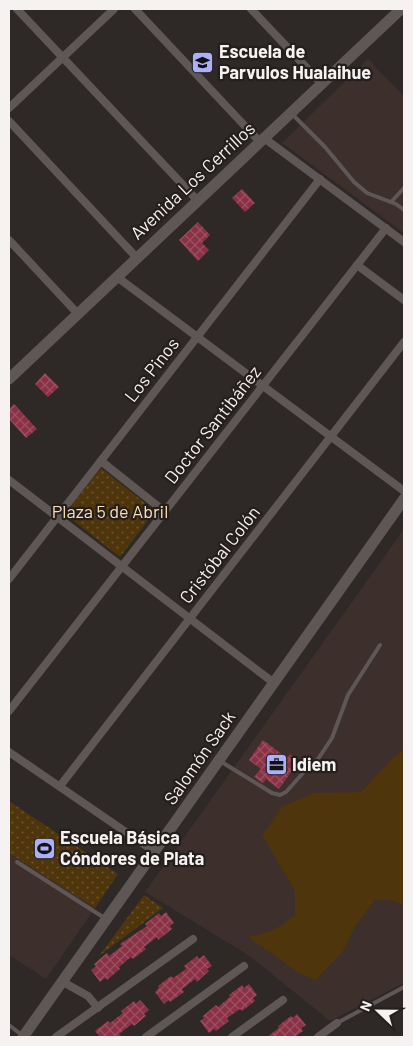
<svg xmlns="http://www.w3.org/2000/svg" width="413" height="1046" font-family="Barlow,sans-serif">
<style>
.built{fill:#3c2f2c}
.grass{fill:#4e350b}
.park{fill:url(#park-dots)}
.building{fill:url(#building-cross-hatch)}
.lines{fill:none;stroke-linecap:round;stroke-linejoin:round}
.lane{stroke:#5f5756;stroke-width:4}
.street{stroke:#5f5756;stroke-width:8}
.secondary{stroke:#5f5756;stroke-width:11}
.labels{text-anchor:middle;stroke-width:4.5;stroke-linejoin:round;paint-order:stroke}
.poi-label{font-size:18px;font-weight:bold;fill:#f6f2f1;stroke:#241e1d;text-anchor:start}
.street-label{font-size:18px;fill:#f6f2f1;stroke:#241e1d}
.park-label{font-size:18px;fill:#fddfb7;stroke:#241e1d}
</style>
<defs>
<pattern id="park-dots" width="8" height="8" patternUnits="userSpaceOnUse" patternTransform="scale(1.25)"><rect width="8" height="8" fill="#4e350b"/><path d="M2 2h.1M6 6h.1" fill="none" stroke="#68532f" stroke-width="1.8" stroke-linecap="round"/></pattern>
<pattern id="building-cross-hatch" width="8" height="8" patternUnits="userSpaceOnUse" patternTransform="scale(1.25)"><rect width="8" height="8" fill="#8b3146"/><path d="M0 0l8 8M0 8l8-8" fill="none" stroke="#9c4f61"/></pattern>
</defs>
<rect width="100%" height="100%" fill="#2e2826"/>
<g class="built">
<polygon points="368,59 404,96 404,233 282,143"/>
<polygon points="404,529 404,983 330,1021 248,955 145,892"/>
<polygon points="9,853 95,908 46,979 9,955"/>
</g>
<polygon class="grass" points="404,749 404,905 391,900 375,900 356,925 343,951 316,980 299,973 248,937 274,930 295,915 295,891 262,835 282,807 314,793 361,792 390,761"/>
<g class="park">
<polygon points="101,468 155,511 120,557 65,514"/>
<polygon points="9,801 118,874 95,908 9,853"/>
<polygon points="144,895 163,908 99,956"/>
</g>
<g class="building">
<polygon points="242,189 255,203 245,212 232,198"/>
<polygon points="198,222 210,235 202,243 209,250 198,261 179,240"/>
<polygon points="45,373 59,387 48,397 35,384"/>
<polygon points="14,404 37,429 26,438 9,419 9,409"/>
<polygon points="263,740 287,758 290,754 299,761 279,789 266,779 263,783 254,777 261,769 249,760"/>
<polygon points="166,912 174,923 170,926 172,929 158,940 157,937 144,947 146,949 133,959 131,957 119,967 120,969 107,980 105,978 100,982 91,970 96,966 94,964 107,953 109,956 122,946 120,944 147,926 145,924 159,913 161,916"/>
<polygon points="204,955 212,966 207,969 209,971 197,982 195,979 182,989 184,992 170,1002 169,1000 164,1004 155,992 159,988 158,986 171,976 173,978 186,969 184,966 197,956 199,959"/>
<polygon points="249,984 257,995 253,998 255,1001 242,1011 240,1009 227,1018 229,1021 216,1031 214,1029 209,1033 200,1021 204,1018 203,1016 216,1005 218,1007 230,997 229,995 242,985 244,988"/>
<polygon points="140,1000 149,1010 144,1014 146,1016 134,1026 132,1024 119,1034 122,1037 100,1037 95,1031 108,1021 110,1023 123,1013 121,1011 134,1001 136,1004"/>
<polygon points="297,1014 306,1025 301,1028 303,1031 295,1037 267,1037 279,1028 278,1026 291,1016 293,1018"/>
</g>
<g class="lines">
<g class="lane">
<polyline points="292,114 325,147 354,182 367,193 396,204 404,210"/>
<polyline points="391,202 404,188"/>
<polyline points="220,761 272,793 280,795 286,792 311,764 318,759 332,738 348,695 380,645"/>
<polyline points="17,862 106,919"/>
<polyline points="337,1023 404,987"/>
<polyline points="9,1025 23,1036"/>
</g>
<g class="street">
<polyline points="17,9 198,201"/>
<polyline points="135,9 260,142"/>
<polyline points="251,9 322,84"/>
<polyline points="9,108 114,9"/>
<polyline points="9,121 137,258"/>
<polyline points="264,138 404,242"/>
<polyline points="9,240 78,314"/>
<polyline points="357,265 404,300"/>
<polyline points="117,277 404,491"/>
<polyline points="101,461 165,512"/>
<polyline points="9,480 274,683"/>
<polyline points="9,579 320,179"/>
<polyline points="9,711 386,228"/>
<polyline points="9,752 155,852"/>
<polyline points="60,786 404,342"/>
<polyline points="63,982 88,996 98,1008"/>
<polyline points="56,1037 193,939"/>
<polyline points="146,1037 244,966"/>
<polyline points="232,1037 283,1000"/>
<polyline points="318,1037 337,1023"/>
</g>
<g class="secondary">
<polyline points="9,379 401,9"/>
<polyline points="23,1037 404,499"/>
</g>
</g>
<defs>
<symbol id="school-square" viewBox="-11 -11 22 22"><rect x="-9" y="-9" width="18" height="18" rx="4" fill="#adaffb" stroke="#241e1d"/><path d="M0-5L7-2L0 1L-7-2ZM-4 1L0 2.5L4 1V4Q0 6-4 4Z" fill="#111"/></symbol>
<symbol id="office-square" viewBox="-11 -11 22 22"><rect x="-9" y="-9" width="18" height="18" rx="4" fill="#adaffb" stroke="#241e1d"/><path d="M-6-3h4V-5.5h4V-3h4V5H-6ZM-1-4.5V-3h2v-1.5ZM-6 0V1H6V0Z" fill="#111"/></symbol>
<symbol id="stadium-square" viewBox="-11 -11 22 22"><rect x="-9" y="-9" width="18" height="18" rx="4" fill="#adaffb" stroke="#241e1d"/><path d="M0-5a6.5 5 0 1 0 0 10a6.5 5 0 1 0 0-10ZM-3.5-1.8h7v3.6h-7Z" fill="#111"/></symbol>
</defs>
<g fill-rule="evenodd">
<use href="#school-square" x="190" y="50" width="25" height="25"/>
<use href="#office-square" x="264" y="752" width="25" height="25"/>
<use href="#stadium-square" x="32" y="836" width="25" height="25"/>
</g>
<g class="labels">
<g class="poi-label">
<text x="219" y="58">Escuela de<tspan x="219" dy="21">Parvulos Hualaihue</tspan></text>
<text x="292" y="771">Idiem</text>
<text x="60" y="844">Escuela Básica<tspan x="60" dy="21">Cóndores de Plata</tspan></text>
</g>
<g class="street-label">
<text transform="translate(193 181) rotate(-43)" y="6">Avenida Los Cerrillos</text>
<text transform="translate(152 370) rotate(-52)" y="6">Los Pinos</text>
<text transform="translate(213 425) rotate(-52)" y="6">Doctor Santibáñez</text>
<text transform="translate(220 555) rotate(-52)" y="6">Cristóbal Colón</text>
<text transform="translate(200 758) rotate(-55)" y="6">Salomón Sack</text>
</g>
<g class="park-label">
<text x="110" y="518">Plaza 5 de Abril</text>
</g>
</g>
<rect width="413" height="1046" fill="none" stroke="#f6f2f1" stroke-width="20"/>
<g transform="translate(378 1011) rotate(292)" stroke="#241e1d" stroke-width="4" paint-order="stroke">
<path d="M0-4L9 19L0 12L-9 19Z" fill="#f6f2f1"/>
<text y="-8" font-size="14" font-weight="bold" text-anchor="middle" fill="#f6f2f1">N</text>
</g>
</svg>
